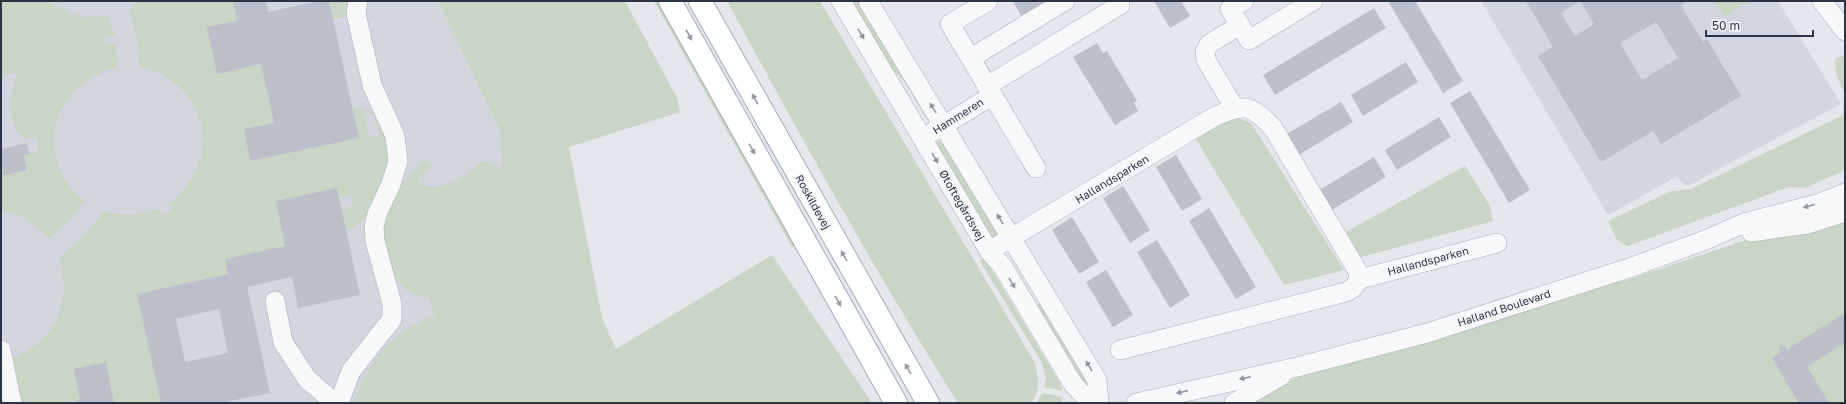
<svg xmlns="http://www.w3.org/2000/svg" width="1846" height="404" font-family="'Golos Text',sans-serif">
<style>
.built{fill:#d2d6de}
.green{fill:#c9d6c5}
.building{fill:#bbc0ca;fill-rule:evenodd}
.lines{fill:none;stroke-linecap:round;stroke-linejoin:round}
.minor-casing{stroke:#a9aeb7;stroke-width:20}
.major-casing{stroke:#a3abb8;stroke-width:24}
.minor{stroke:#f7f8fa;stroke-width:19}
.major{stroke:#fff;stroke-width:22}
.oneway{fill:#9196a0}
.oneway2{fill:#959aa2}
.labels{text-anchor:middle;stroke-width:3.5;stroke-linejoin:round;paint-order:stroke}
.street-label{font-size:11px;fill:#2b3445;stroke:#f4f6f9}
</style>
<rect width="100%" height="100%" fill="#e4e7ec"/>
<g class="built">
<polygon points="1,1 438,1 500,131 509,299 522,403 1,403"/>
<polygon points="1481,1 1778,1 1841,104 1687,186 1676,177 1608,215"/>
</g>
<g class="green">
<path d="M1,1H47L70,13L82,17L108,16L115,35L102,39L104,44L115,42L118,67C52,83 31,157 85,201L69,221L49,239C36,225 21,213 1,210V176L27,170L24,155L39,150L38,140L35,137C32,137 28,139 26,139C23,138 20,135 19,133C6,116 10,93 17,75L11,72L1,80Z"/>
<path d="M140,1H233L237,21L217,74L261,64L274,123L244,129L250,161L358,138L352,108H363L369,137L378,136L379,133L373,113L366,114L365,109L379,114C385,127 390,143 389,159C388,175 374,206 364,219C360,225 353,228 346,231L342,209L353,206L351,195L339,197L337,188L276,201L285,246L228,274L137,294L161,403H114L105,363L74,369L80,400L65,403H20L10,359C55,341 73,304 59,258L81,239L104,211C123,216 138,215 158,209L162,216L169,212L172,207L168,204C225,161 210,84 140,67L137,39L129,9Z"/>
<polygon points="329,1 352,1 346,16 333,19"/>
<path d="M438,1H625L677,98L680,112L569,147L602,318L616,349L772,255L872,403H354C362,376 379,349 403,332C412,326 424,322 434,316L429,297C390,297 377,245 387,214C394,191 407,174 426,160L433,168L429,169L418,178L419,183C424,184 430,187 435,187C454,185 469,175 482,161L502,168L500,131Z"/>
<polygon points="654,1 661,1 783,217 794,246 792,247"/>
<path d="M727,1H820L1035,363C1038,376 1042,394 1029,403H958C875,272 801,137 727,1Z"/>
<polygon points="847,1 859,1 930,120 927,119 904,81 887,65"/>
<polygon points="1715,1 1750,1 1724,17"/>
<polygon points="1845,55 1845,168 1841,172 1805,188 1789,187 1628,246 1617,240 1608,221 1671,191 1691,189 1843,115 1844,92 1836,74 1835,59"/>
<polygon points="1239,118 1251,123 1344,270 1284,285 1196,139 1226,119"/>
<polygon points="942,140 1000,235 994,241 936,143"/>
<polygon points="1465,166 1490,206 1493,221 1358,258 1342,234"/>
<polygon points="1845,214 1845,403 1251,403 1295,378 1602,284 1624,281 1755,237"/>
<polygon points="984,257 1060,383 1063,391 1044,387 1046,377 1042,363 980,261"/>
<polygon points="1041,303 1088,381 1084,383 1038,306 1038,304"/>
<polygon points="1042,393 1062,397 1062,403 1037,403"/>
</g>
<g class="building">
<polygon points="233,1 266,1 268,12 319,1 329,1 359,138 250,161 244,129 274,123 261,64 217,74 207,27 237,21"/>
<polygon points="1013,1 1054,1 1023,19"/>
<polygon points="1154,1 1181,1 1190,16 1170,28"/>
<polygon points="1388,1 1415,1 1463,81 1443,93"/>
<path d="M1526,1H1684L1685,3L1681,6L1703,42L1707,39L1741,96L1661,144L1653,131L1601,162L1538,56L1553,47ZM1580,1L1594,24L1575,36L1561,13ZM1656,22L1678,58L1642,80L1620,43Z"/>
<polygon points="1374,8 1386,28 1275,95 1263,75"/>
<polygon points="1097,43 1103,53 1107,51 1137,101 1134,103 1138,111 1115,125 1073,57"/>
<polygon points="1406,62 1418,82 1363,116 1351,95"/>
<polygon points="1470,91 1530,190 1509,203 1450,103"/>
<polygon points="1341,102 1353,122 1297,156 1285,135"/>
<polygon points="1439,117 1451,137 1397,170 1385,150"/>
<polygon points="27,143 29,154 24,155 27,170 1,176 1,149"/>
<polygon points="1176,155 1202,199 1182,211 1156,167"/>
<polygon points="1374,157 1386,177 1330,211 1318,191"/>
<polygon points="1123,186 1150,230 1130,243 1103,198"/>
<path d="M337,188L360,295L298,308L292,277L247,287L270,393L221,403H161L137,294L228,274L225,259L285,246L276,201ZM219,309L228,353L185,362L176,319Z"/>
<polygon points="1209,208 1256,287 1236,299 1189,221"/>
<polygon points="1072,217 1099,262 1079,274 1052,230"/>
<polygon points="1157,240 1190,295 1170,308 1137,252"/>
<polygon points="1106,270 1133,315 1113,327 1086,282"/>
<polygon points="1845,313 1845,343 1808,366 1808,368 1829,403 1799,403 1772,358 1780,353 1779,350 1780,345 1785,346 1788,351 1790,350 1789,348"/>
<polygon points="106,362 114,403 68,403 80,400 74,369"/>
</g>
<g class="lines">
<defs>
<g id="minor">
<polyline points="841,1 989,251 1003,267 1073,384 1091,403"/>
<polyline points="868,1 1097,380 1099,403"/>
<polyline points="988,1 950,24 1036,168"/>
<polyline points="1244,1 1230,9 1249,40 1313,1"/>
<polyline points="1822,1 1845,31"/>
<polyline points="971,58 1065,1"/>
<polyline points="987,86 1120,5 1117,1"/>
<polyline points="1234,107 1206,60 1205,52 1209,44 1240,25"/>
<polyline points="933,132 993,95"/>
<polyline points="1751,232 1808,224 1845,212"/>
<path d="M989,251L1212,118C1242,104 1249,102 1273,128L1357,270L1360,279"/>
<polyline points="275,301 283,342 307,379 335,403"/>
<polyline points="1,350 12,403"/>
<polyline points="1120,350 1346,292 1353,288 1360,279 1497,243"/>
<polyline points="339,403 351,371 392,319 392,304 375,241 374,227 377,214 391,184 398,161 395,136 372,85 356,13 358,1"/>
<polyline points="1136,403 1297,367 1427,333 1632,267 1708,239 1744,223 1817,204 1845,193"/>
<polyline points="1234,403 1281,376"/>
</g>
<g id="major">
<polyline points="670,1 896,403"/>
<polyline points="700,1 928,403"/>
</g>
</defs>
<use href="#minor" class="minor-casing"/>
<use href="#major" class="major-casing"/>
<use href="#minor" class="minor"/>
<use href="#major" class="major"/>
</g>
<defs><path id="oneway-solid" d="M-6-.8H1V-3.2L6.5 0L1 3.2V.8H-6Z"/></defs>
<g class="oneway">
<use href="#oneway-solid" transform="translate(861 34) rotate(59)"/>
<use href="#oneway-solid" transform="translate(933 108) rotate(-121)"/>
<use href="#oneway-solid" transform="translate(935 158) rotate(60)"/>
<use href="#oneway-solid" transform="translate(1809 206) rotate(166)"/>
<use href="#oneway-solid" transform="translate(1000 219) rotate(-121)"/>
<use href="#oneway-solid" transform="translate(1012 283) rotate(59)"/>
<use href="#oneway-solid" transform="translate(1089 366) rotate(-121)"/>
<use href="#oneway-solid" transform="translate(1245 378) rotate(168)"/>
<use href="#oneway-solid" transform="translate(1182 392) rotate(167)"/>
</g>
<g class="oneway2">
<use href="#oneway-solid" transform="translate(689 35) rotate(61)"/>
<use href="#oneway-solid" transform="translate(755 99) rotate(-119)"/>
<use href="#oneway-solid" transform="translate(752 149) rotate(61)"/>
<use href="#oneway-solid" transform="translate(844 256) rotate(-120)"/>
<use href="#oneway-solid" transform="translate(838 301) rotate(60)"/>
<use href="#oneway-solid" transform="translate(908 369) rotate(-120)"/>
</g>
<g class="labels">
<g class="street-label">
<text transform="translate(958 116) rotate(-32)" y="4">Hammeren</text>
<text transform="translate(1112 179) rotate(-31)" y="4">Hallandsparken</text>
<text transform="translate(813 202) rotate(61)" y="4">Roskildevej</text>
<text transform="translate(962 205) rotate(60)" y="4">Øtoftegårdsvej</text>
<text transform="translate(1428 261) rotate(-15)" y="4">Hallandsparken</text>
<text transform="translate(1504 308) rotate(-18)" y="4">Halland Boulevard</text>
</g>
</g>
<rect width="1846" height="404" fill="none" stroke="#2b3445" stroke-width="4"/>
<path d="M1706 30v6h107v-6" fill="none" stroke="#2b3445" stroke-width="2"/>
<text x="1712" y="30" font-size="12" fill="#2b3445" stroke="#f4f6f9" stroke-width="3" paint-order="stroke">50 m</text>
</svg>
